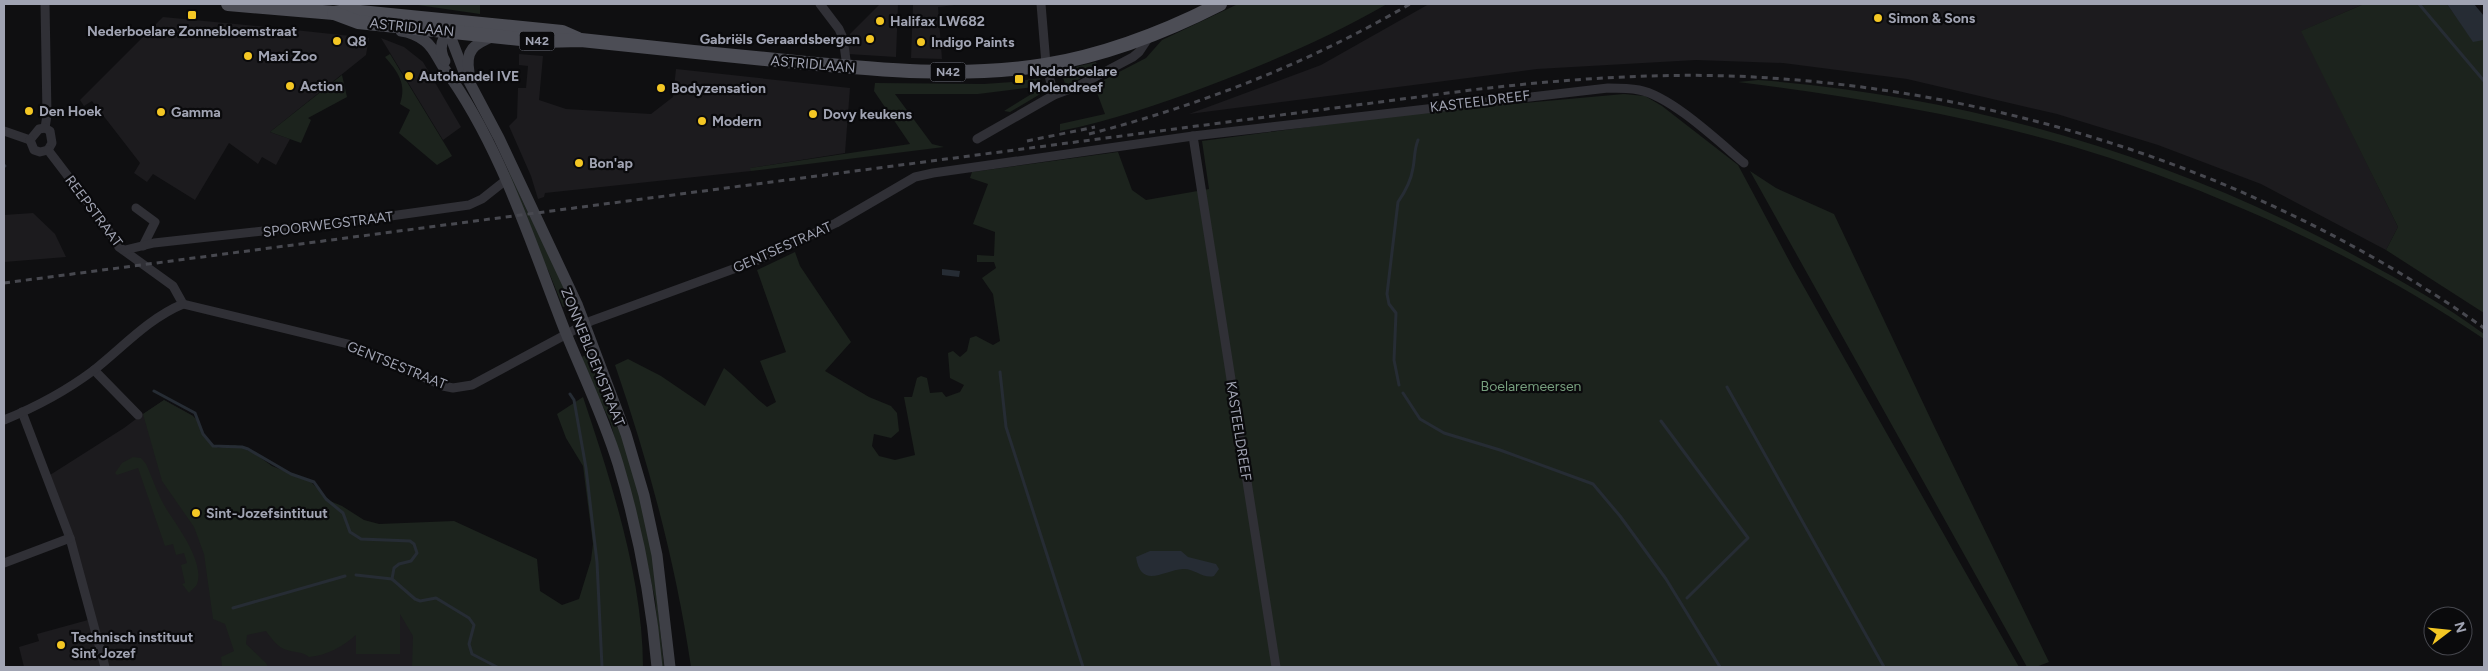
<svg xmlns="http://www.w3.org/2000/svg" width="2488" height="671" font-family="Figtree,sans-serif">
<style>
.built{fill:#1c1b1e}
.green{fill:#1c231d}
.water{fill:#262c34}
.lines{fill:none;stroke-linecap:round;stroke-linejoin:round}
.stream{stroke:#262c34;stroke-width:3}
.minor{stroke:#303036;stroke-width:9}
.secondary{stroke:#3e3f46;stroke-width:11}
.primary{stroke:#4c4d55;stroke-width:14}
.rail{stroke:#47484f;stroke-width:3;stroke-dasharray:6 5;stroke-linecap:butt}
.poi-dot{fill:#f4c724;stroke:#0a0a0c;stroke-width:2}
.labels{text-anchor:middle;stroke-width:4.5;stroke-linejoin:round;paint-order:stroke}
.shield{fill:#0a0a0c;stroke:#737580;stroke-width:1}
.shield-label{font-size:12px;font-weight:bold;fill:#a0a3b2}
.poi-label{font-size:14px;font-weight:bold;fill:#a0a3b2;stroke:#0a0a0c;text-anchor:start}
.street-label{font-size:14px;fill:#a0a3b2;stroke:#0a0a0c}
.park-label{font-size:14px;fill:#769e7d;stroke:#0a0a0c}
</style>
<rect width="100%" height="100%" fill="#0f0f11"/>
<g class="built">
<polygon points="880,4 898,4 896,57 848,54 850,34"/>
<polygon points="913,4 963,4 938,7 942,59 911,58"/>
<polygon points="1429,4 2364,4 2302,31 2398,227 2386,250 2261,184 2158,145 2057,114 1907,79 1783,63 1696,60 1537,69 1189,114 1321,65"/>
<polygon points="163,17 267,27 369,38 366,55 270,132 290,139 276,165 262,157 258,164 229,143 195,200 153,174 147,182 134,173 140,163 92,101 84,106 80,100"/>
<polygon points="381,38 404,47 423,62 461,127 443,140"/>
<polygon points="519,54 543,56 539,100 566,109 651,114 673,97 676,69 850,88 845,153 751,168 751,171 545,193 544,197 538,199 531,176 509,126 517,118 518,88 526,88 528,66 519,65"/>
<polygon points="33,213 55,234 66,257 4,262 4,215"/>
<polygon points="164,400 193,416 196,436 486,667 107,667 50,475 124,428 136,419 141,412 143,414"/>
<polygon points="88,620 101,667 24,667 19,647 39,641 37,634"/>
</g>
<g class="green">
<polygon points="411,4 480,4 480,14"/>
<path d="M1238,4H1387C1330,37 1271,62 1208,86C1160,104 1111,121 1060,131V124L1105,114L1094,85L1146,58L1162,40Z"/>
<polygon points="2364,4 2447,4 2473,41 2484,40 2484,313 2386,250 2398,227 2301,31"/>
<path d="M390,54L452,156L437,165L399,133L410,110L400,104C407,84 398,72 385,57Z"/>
<polygon points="1096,62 1098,69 1068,85 1065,84 1062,74 1063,70"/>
<polygon points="342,75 347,97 308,118 311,120 301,143 270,132"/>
<polygon points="1040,78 1043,88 1042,93 1010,112 1004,111 1033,93 1033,87 978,94 895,94 932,144 944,147 751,171 750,168 910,144 874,91 875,83 984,84 1012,82 1013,84 1019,83 1019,81"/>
<path d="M1758,80C1969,96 2176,157 2361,259C2403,282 2445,305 2484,334V339C2370,262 2241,202 2110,158C1991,119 1863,98 1738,82Z"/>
<path d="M1624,94L1645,96L1662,106L1738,165L1792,266L2019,667H691C676,564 649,464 615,365L628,359L661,376L705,406L724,368C739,380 751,394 767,407L776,402L760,361L786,352L757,270L795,252L800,266L851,342L825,371L869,397L891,406L897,413L899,431L891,438L874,434L872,446L879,456L895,460L915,455L904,397H912L917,378L921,376L927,378L930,393L942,392L946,397L960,392L964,385L950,378L948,353L953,351L960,357L967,351L970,338L976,336L993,345L1000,341L993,294L982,278L996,268L994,262H977V255L994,256L995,232L973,224L988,184L970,178L972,172L1118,152L1132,190L1146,200L1209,189L1202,141L1412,113Z"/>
<polygon points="1750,171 1776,188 1834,214 1933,424 2049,662 2036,667 2027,667"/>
<path d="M508,172H510C528,217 553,259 573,303L563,307L548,270L540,259Z"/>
<polygon points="589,354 613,420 625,441 644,509 653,559 664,667 661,667 655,599 639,525 610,421 579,358"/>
<path d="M583,397C611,481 643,578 643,667H412L413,636L400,614V654H356V635C342,647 328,655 309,657C301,651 296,653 287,650C278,648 271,638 266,631L247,635L246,644L266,663L268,667H222L221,657L234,651L225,624L213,619L204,554L194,527L162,481L143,414L164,400L193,416L197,420L204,437L218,448L235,445L254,453L272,466L310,481L330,501L342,506L364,520L379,524L454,521L537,559L540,591L562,605L579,599L591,560L593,544L583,466L566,438L557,414Z"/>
<path d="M133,457L141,458L146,464C153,479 158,496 167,510C178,527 205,563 197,584C196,587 191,590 189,593L182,584L185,583L181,565L187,563L184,553L176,555L173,544L165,546L138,468L117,475L115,473L122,463Z"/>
</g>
<g class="water">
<polygon points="2447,4 2474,4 2484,16 2484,40 2473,42"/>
<polygon points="942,269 960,271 959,277 942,275"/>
<path d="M1150,551H1181L1188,557L1216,564L1219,569L1214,576C1203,579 1194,568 1183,569C1164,570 1141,590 1136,557Z"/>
</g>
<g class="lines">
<g class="stream">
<polyline points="2419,4 2484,81"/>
<polyline points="4,165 5,166"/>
<polyline points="1000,372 1006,427 1083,667"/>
<path d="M1399,385L1394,360L1396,313L1389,304L1387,294L1398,202C1405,192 1411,181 1413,168C1415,158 1414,150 1418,140"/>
<polyline points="1727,387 1884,667"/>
<polyline points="154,391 195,413 203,434 213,446 242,447 248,449 291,474 314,482 326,499 343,513 350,532 361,539 410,541 414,544 417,553 411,561 399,564 394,568 392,579 415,599 420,601 436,598 469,618 474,625 469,644 472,654 497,667"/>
<polyline points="1403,393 1420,419 1444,433 1500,450 1593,484 1620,516 1666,579 1720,667"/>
<polyline points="570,394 574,400 586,468 597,562 602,667"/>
<polyline points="1661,421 1748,538 1687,598"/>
<polyline points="356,575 392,579"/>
<polyline points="233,608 345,576"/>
</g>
<g class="minor">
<polyline points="820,4 839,29 843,38 847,67"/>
<polyline points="1041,4 1046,64 1054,95"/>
<polyline points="45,128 47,115 45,4"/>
<polyline points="4,131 30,140"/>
<polyline points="1193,136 1276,667"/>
<polyline points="977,139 1054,95 1078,86 1133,57 1139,52 1149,37"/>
<polyline points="30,140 39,129 45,128 50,131 52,143 48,150"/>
<polyline points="30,140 34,150 40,152 48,150"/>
<polyline points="48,150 103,222 119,247 173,286 183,304"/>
<polyline points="136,208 155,222 143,246"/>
<polyline points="125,250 154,243 355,221 469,205 482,199 506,180"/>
<polyline points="94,370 138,415"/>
<polyline points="22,412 70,538 105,667"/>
<path d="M4,420C36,407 66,391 94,370C123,347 149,318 183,304L352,345L443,386L453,388L472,385L591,321L758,260L836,223L915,177L933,173L1193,136L1608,88C1618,88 1629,88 1639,90C1671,96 1719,142 1744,163"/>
<polyline points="4,563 70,538"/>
</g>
<g class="secondary">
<polyline points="446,25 464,72 499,138 577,304 626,434 644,495 657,555 670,667"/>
<path d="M401,31C409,32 417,35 425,41C434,48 438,59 444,68C501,146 530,242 565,331C583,375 604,418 618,464C638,531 651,598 657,667"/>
<path d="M445,61C438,49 441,35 455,29"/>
<path d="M469,72C465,50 474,44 494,36"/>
</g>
<g class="primary">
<polyline points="228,4 334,13 347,11 360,12 562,32 578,39"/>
<path d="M334,13L358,22L540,41L581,40C653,48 724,55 796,62C879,70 962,78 1045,65C1106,55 1165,32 1220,4"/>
</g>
<g class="rail">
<path d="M1089,134C1201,105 1309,63 1410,4"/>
<polyline points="1027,141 1095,127"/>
<path d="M4,283L1471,90C1565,79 1659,72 1754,77C2012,91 2273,178 2484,328"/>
</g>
</g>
<g class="poi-dot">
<rect x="187" y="10" width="10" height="10" rx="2.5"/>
<circle cx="1878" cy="18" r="5"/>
<circle cx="880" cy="21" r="5"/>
<circle cx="870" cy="39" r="5"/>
<circle cx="337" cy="41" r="5"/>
<circle cx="921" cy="42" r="5"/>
<circle cx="248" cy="56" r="5"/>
<circle cx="409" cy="76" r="5"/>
<rect x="1014" y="74" width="10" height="10" rx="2.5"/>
<circle cx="290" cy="86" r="5"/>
<circle cx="661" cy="88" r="5"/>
<circle cx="29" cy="111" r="5"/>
<circle cx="161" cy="112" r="5"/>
<circle cx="813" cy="114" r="5"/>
<circle cx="702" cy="121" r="5"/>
<circle cx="579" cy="163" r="5"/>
<circle cx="196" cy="513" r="5"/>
<circle cx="61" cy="645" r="5"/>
</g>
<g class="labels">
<g class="shield">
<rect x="519.5" y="31.5" width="35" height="19" rx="4"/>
<rect x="930.5" y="62.5" width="35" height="19" rx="4"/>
</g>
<g class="shield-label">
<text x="537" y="45">N42</text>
<text x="948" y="76">N42</text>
</g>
<g class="poi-label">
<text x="1888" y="23">Simon &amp; Sons</text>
<text x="890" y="26">Halifax LW682</text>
<text x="192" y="36" text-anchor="middle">Nederboelare Zonnebloemstraat</text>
<text x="860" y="44" text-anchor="end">Gabriëls Geraardsbergen</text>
<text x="347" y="46">Q8</text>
<text x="931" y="47">Indigo Paints</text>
<text x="258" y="61">Maxi Zoo</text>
<text x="1029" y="76">Nederboelare<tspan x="1029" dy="16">Molendreef</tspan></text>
<text x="419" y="81">Autohandel IVE</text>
<text x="300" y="91">Action</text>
<text x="671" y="93">Bodyzensation</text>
<text x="39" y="116">Den Hoek</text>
<text x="171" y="117">Gamma</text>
<text x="823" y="119">Dovy keukens</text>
<text x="712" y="126">Modern</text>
<text x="589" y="168">Bon'ap</text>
<text x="206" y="518">Sint-Jozefsintituut</text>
<text x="71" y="642">Technisch instituut<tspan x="71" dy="16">Sint Jozef</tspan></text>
</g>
<g class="street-label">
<text transform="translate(412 27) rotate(6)" y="5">ASTRIDLAAN</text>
<text transform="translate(813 64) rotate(5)" y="5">ASTRIDLAAN</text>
<text transform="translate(1480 101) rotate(-7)" y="5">KASTEELDREEF</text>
<text transform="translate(94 211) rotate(53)" y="5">REEPSTRAAT</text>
<text transform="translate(328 224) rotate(-7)" y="5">SPOORWEGSTRAAT</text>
<text transform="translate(782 247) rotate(-24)" y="5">GENTSESTRAAT</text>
<text transform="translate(593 357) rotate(68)" y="5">ZONNEBLOEMSTRAAT</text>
<text transform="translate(397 365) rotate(22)" y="5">GENTSESTRAAT</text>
<text transform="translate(1239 431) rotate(81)" y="5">KASTEELDREEF</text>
</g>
<g class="park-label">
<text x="1531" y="391">Boelaremeersen</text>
</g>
</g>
<rect width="2488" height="671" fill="none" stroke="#a0a3b2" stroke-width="10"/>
<g transform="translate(2448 631) rotate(74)"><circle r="24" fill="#0a0a0c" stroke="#46474e"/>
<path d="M0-4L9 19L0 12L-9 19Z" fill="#f4c724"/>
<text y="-8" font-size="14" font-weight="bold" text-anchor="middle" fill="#a0a3b2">N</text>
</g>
</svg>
